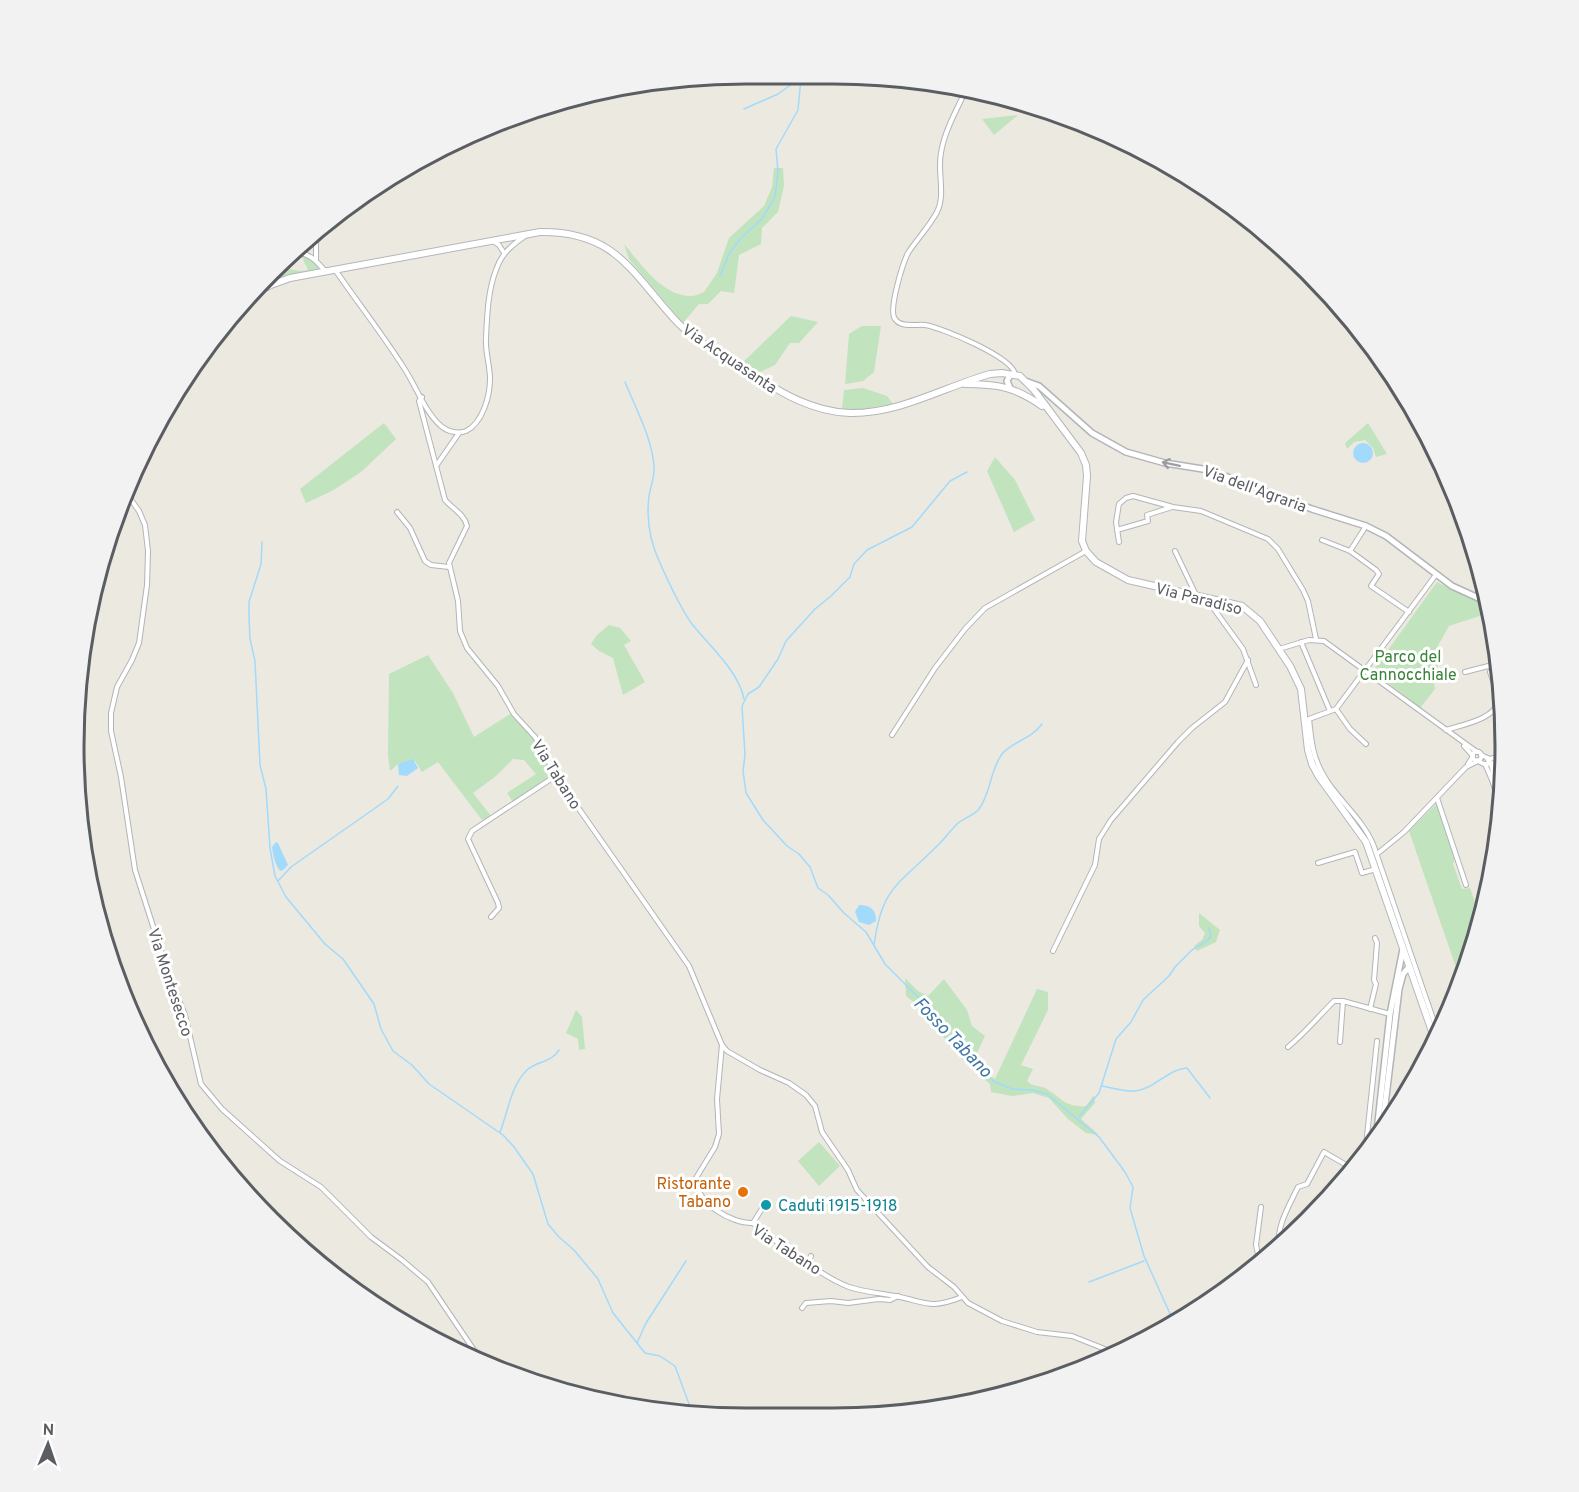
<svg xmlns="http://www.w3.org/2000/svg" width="1579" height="1492" font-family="Overpass,sans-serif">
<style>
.green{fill:#c1e3be}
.water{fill:#a2dafb}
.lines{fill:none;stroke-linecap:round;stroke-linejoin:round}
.stream{stroke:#a2dafb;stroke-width:1.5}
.minor-casing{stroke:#b2b5b8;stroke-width:6}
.tertiary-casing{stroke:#b2b5b8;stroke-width:8}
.secondary-casing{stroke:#b3b7bb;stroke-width:8}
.minor{stroke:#fff;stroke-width:4}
.tertiary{stroke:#fff;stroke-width:5}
.secondary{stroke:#fff;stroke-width:6}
.oneway{stroke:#9c9ea1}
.food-dot{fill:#e8710a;stroke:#fff;stroke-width:2}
.culture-dot{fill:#0f9aa8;stroke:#fff;stroke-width:2}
.labels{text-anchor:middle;stroke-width:6;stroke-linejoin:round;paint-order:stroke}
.street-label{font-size:16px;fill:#5a5e62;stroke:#fff}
.park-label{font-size:16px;fill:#398238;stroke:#fff}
.food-label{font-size:16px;fill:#c56008;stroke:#fff;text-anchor:end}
.culture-label{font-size:16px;fill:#0d838f;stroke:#fff;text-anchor:start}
.water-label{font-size:18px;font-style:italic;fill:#3e76a3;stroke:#fff}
.rim{fill:none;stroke:#5a5e62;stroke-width:3}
</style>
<rect width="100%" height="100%" fill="#ece9e1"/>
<g class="green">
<polygon points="1018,115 994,135 982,119"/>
<path d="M774,168H783L784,186L778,212L762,228L761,244L739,255L734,293L721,291L708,304H699L683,323L629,259L624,244C641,264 662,296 691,296C695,296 700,294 704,292L717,273L729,238L764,206L772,187Z"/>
<path d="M297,254C306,256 316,259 321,268L280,277L256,288C262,282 268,275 274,271C284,265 297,273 308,270L302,257Z"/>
<polygon points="791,316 818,322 799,343 790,343 775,365 758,373 742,363"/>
<polygon points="862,326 881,326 874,372 863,381 845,384 849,334"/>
<polygon points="863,388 887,396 893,404 861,409 842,409 844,390"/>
<polygon points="384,423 396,439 361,472 332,491 306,503 300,489"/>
<polygon points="1368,423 1387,454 1376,457 1373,448 1365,440 1354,442 1347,449 1345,443"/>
<polygon points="995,457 1015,480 1035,520 1014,532 987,471"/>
<polygon points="1437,582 1461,594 1487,604 1489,613 1449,626 1435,651 1438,667 1432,670 1435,689 1420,708 1373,671"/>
<polygon points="609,625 620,628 631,641 624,645 645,682 623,695 613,658 599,651 591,644 597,635"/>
<polygon points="428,655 453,693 474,737 510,714 535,740 554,773 513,802 507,793 536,774 524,760 513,759 496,776 473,793 491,816 482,820 438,762 422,772 415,761 398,764 390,771 388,754 389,674"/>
<polygon points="1437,803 1455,859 1453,864 1462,889 1470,888 1475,902 1483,915 1460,979 1409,831"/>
<polygon points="1199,913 1220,930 1216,942 1197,951 1194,946 1202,940 1205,933 1199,926"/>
<path d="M905,978L918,991L928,996L944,979L967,1010L972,1026L985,1036L976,1055L986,1073L995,1079L1037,989L1048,992V1010L1021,1065L1033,1069L1027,1081C1033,1087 1038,1085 1045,1088C1061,1097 1065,1108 1086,1106L1094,1095L1095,1103L1081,1119L1099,1135L1086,1133L1068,1119L1049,1098L1033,1093L1012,1096L991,1092L990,1084L961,1058L943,1036L932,1017L906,996Z"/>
<polygon points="576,1010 582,1017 585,1049 579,1050 578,1039 566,1033"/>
<polygon points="819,1142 840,1166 819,1186 798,1161"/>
</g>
<g class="water">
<circle cx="1363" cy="453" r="10"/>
<polygon points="413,759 418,768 407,776 399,775 398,764"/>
<path d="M276,842L278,843L288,865L283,870L280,871C275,864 273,855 272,847Z"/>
<path d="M859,905C871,905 876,910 876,921L869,925L859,922L855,912Z"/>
</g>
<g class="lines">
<g class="stream">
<polyline points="744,109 778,94 800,78"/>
<polyline points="720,276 729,254 740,239 762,219 775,197 778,172 776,149 798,110 801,78"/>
<path d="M625,382C636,409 651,436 654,465C655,476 651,485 649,496C646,520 650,542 660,563C668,581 681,609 692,624C710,647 738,670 744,699"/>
<polyline points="967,472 950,481 912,527 867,550 854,564 850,577 831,596 815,609 786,641 778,659 759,687 748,694 742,706 745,755 743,771 746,793 763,820 787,846 799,854 810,867 818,888 828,895 844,913 866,932 885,964 927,1006 948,1038 969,1061 995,1082 1012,1089 1032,1090 1047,1094 1099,1137 1125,1172 1133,1187 1130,1208 1144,1256 1171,1316 1172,1326"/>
<polyline points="262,542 261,564 249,602 249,617 250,639 255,661 260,765 266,789 270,848 275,876 286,897 325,944 343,959 374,1004 381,1029 393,1051 412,1065 429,1084 503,1135 514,1147 533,1174 548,1224 559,1237 574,1250 598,1279 613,1313 645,1353 660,1356 675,1366 692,1412 714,1415"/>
<polyline points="278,881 291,867 388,799 398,786"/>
<path d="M874,945C882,887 897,886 935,848C943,841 949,832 957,824C964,818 973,816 979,809C991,793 990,770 1002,754C1013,741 1030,740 1042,724"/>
<path d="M1102,1086C1113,1088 1124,1092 1135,1091C1155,1089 1168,1069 1187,1068L1210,1098"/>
<polyline points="1079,1117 1099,1093 1116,1039 1131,1022 1143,1000 1169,976 1175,967 1192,950 1208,940 1211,936 1209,928"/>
<path d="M500,1132C508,1112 511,1085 527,1070C537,1061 551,1063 559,1050"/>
<polyline points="1089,1282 1144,1261"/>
<polyline points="637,1343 646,1323 686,1261"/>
</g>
<defs>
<g id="minor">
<path d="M966,90C957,109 944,132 941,153C937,172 946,194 937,212C929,227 917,239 908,253C903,263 888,310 895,319C901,328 916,324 925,325C943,328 1012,357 1015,374"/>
<polyline points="314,233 316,238 316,259"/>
<polyline points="493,241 499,245 504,253"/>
<path d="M294,252C309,253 316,260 325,271"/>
<path d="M336,271C358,303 383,335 404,368C416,386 425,412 441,426C448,432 458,434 466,431C483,423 490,395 490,379C490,365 485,352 486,338C487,316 488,290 496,270C501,254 512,245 525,236"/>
<path d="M422,397L419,401L445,500C453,509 465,515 467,526L449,563L458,601L460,631L467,648L498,686L514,714L535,737L558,779L689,966L722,1045L727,1051L760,1070L789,1083L806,1095L815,1106L822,1132L848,1170L857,1190L928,1267L954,1287L968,1303L1002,1321L1037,1332L1072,1336L1115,1353"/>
<polyline points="436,466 459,433"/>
<polyline points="126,493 139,511 145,525 148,551 147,585 139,643 132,660 117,687 111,713 111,731 121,777 135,870 168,973 185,1015 201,1084 222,1109 280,1161 321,1187 371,1237 402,1260 428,1282 484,1365"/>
<polyline points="397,512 410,528 425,561 431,565 449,567"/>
<polyline points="1117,530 1148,521 1147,515 1172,507"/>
<polyline points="1322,540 1350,551 1376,570 1379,574 1371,586 1409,612"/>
<polyline points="1119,542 1116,522 1119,504 1126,498 1133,496 1173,507 1201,511 1268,539 1278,549 1303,590 1308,601 1316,639"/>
<polyline points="1175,551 1196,595"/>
<polyline points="1350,551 1366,526"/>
<path d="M1435,576L1336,709L1309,719C1311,734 1311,749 1318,764C1330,794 1360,814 1373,844L1439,1036"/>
<polyline points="1206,598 1243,649 1256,685"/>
<polyline points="1301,642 1330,711"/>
<polyline points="1279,649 1309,640 1324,641 1477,752"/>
<polyline points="1465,672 1500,663"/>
<polyline points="1336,709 1350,729 1366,744"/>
<path d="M1446,730C1461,725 1497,719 1498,700C1498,691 1493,681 1490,672"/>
<polyline points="892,735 935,668 965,629 985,608 1086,551"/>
<polyline points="1464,746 1473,756 1468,764"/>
<circle cx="1477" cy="756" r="4.5"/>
<polyline points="1481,755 1490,759 1501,756"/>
<polyline points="1487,758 1492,767 1493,776"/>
<polyline points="1485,764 1492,780 1501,808"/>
<polyline points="1437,798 1466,885"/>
<polyline points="1377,854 1404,832 1466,767 1478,761 1484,764 1496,763 1503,754"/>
<polyline points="1318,863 1355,852 1362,873 1376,869"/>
<polyline points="491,917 499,908 498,903 468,839 472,831 557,775"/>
<polyline points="1053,951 1095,865 1099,839 1111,820 1178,742 1192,728 1225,702 1248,660"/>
<polyline points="1370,1009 1376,984 1374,980 1377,943 1375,938"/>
<polyline points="1340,1042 1343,1001"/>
<path d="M722,1045L717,1099L719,1134L715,1147L696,1178C695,1203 732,1224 753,1223L760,1230C786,1247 822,1277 849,1287C864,1292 880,1293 895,1296C926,1302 929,1310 962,1297"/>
<path d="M1288,1047C1305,1033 1318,1017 1334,1001H1343L1390,1014"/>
<polyline points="1363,1159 1365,1155 1377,1041"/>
<polyline points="753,1223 763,1207"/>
<polyline points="1278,1240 1285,1242"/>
<path d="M1279,1248C1276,1226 1289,1206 1298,1187L1307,1184L1324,1152L1353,1169"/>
<polyline points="808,1262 811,1256"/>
<polyline points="1260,1264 1256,1245 1261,1207"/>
<polyline points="802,1308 806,1303 831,1301 848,1303 879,1299 890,1300 898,1296"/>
</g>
<g id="tertiary">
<polyline points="1025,381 1039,386 1092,433 1126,452 1165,463 1209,470 1312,509 1366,526 1386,536 1452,586 1487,602"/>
<polyline points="1010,388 1007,381 1009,377 1013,374"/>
<polyline points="1382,1130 1399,989 1403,974 1409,967"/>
<polyline points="1376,1140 1390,1014 1403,949"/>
</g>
<g id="secondary">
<path d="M245,298L271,285L290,278L540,232C617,231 632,274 678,323C694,339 715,351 734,363C770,385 806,412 850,413C899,414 944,387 990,374L1002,373L1020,376L1034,390L1081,453L1086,465L1087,476L1082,541L1086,551L1096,562L1128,580L1242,606L1260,621L1290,666L1301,689L1308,750L1312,764L1319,777L1366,842L1436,1043"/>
<path d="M965,384C998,384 1015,387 1042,406"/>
<polyline points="181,386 200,364 214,339"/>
</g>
</defs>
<use href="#minor" class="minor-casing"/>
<use href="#tertiary" class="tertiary-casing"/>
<use href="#secondary" class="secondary-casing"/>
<use href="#minor" class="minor"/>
<use href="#tertiary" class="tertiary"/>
<use href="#secondary" class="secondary"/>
</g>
<defs><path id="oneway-shaft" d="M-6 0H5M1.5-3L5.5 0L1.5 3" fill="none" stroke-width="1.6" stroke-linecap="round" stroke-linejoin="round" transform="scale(1.5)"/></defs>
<use class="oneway" href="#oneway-shaft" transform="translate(1171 464) rotate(-168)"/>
<circle class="food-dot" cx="743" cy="1192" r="6"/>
<circle class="culture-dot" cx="766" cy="1205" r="6"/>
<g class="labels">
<g class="street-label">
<text transform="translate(730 358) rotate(34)" y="6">Via Acquasanta</text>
<text transform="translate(1255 488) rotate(20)" y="6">Via dell'Agraria</text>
<text transform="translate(1199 598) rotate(14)" y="6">Via Paradiso</text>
<text transform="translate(557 774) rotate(58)" y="6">Via Tabano</text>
<text transform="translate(171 982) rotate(72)" y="6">Via Montesecco</text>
<text transform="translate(787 1249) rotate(33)" y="6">Via Tabano</text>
</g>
<g class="park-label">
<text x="1408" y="662">Parco del<tspan x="1408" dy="18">Cannocchiale</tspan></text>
</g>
<g class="food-label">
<text x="731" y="1189">Ristorante<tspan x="731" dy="18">Tabano</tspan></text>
</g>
<g class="culture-label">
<text x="778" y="1211">Caduti 1915-1918</text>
</g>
<g class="water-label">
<text transform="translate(953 1037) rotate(46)" y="6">Fosso Tabano</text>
</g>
</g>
<path d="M0 0H1579V1492H0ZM746 84H833A662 662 0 0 1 1495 746V746A662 662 0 0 1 833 1408H746A662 662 0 0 1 84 746V746A662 662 0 0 1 746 84Z" fill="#f2f2f2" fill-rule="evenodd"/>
<path class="rim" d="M746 84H833A662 662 0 0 1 1495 746V746A662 662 0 0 1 833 1408H746A662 662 0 0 1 84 746V746A662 662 0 0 1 746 84Z"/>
<g transform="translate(48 1444) rotate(2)" stroke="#ffffff" stroke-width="4.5" paint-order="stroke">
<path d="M0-4.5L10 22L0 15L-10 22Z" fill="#5a5e62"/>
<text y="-9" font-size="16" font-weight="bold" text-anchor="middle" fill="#5a5e62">N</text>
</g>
</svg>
